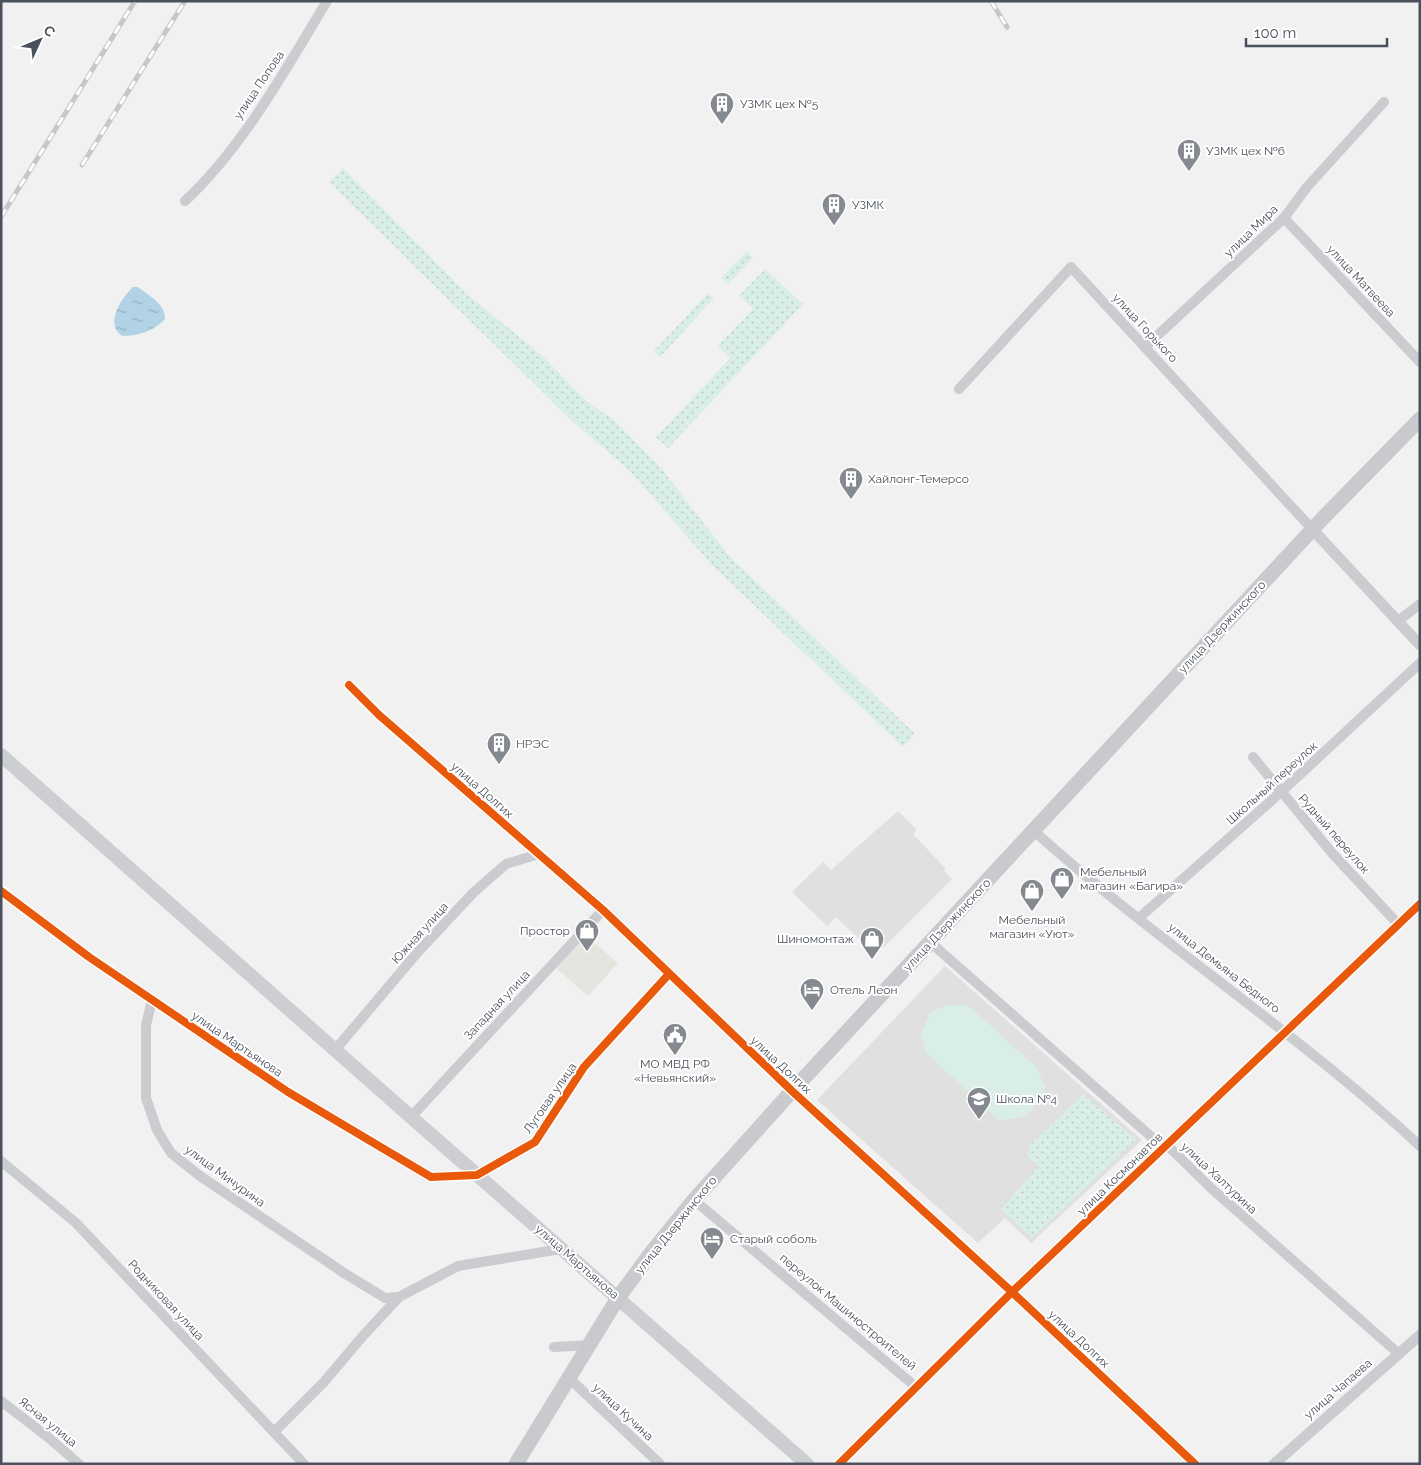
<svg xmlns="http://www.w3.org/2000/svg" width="1421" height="1465" font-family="Raleway,sans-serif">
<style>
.commercial{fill:#e5e5df}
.education{fill:#e0e0e1}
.grass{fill:url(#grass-dots)}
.pitch{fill:#d9eee4}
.water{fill:url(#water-ripples)}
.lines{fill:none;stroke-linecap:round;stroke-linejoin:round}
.minor{stroke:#cbcccf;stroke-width:10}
.tertiary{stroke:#cbcccf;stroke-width:11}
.secondary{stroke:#cdced1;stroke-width:14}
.primary{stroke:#c8cacd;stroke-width:15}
.rail-casing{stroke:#c6c7c9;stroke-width:5}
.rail{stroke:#fff;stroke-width:3;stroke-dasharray:9;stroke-linecap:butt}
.cycleway-casing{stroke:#fff;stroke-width:11}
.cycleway{stroke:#e8590c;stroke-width:8}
.labels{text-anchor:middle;stroke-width:4;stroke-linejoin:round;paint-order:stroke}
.street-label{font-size:12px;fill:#4a515c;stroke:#fff}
.poi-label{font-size:12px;fill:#4a515c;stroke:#fff;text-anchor:start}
</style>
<defs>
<pattern id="grass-dots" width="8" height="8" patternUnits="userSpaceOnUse" patternTransform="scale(1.25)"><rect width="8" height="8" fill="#d9eee4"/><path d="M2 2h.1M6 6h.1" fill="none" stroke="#bccec6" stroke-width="1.8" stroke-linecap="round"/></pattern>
<pattern id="water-ripples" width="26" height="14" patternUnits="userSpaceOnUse" patternTransform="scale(1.25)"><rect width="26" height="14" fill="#b2d3e6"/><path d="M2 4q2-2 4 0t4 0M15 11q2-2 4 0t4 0" fill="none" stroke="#93aebe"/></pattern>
</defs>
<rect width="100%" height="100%" fill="#f2f1f1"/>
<polygon class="commercial" points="585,935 618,963 588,996 555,967"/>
<g class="education">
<polygon points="898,811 917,830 913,834 946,869 944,871 952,879 883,948 873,952 836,917 827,926 792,892 823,862 831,870"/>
<polygon points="945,966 1142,1140 1031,1243 1005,1218 978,1243 817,1100"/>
</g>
<g class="grass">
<polygon points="343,168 468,295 544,357 586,401 615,421 661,468 730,557 915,734 903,747 712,565 629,470 570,419 329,182"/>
<polygon points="747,251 753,258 728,284 721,278"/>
<polygon points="765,269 803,304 668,448 656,437 730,358 718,346 753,309 739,296"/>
<polygon points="708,293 714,298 660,357 654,351"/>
<polygon points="1083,1094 1136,1140 1032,1238 1001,1210 1038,1166 1027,1156 1029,1146"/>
</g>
<path class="pitch" d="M948,1005L969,1006L1037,1068L1045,1087C1033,1114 1029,1118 999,1120L926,1053L921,1033L931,1012Z"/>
<path class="water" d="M133,287H138C148,295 166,304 165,319C154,331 138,336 122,336C104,324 122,297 133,287Z"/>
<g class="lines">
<g class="minor">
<path d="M185,201C243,147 286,69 327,1"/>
<polyline points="1284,218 1420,362"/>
<polyline points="1145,347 1284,218 1307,187 1384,102"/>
<polyline points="959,389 1071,267 1313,530"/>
<polyline points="1398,621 1420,604"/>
<polyline points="349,685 379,715 603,910 792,1091 1012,1292 1195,1464"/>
<polyline points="1253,757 1332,853 1398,924"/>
<path d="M1034,831C1157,942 1298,1033 1420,1146"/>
<polyline points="1,891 89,957 288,1092 431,1177 477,1175 535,1142 584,1067 669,974"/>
<polyline points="1139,918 1281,792 1420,663"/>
<polyline points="931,943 1155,1140 1167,1145 1211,1188 1399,1354"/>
<polyline points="152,1000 146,1025 146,1098 157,1130 171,1153 200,1176 344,1273 385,1298 399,1297"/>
<polyline points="335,1050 417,953 473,893 506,864 539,854"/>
<polyline points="411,1117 603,910"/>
<polyline points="1,1161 76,1223 304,1464"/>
<polyline points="694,1200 916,1387"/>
<polyline points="554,1347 590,1345"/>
<polyline points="570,1379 660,1464"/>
<polyline points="1,1401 49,1438 79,1464"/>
<polyline points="274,1432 324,1382 362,1337 399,1297 458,1266 561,1249"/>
<polyline points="839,1464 1012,1292 1420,904"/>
</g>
<g class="tertiary">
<polyline points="1313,530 1420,645"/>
<polyline points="1274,1464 1420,1335"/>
</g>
<polyline class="secondary" points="1,755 411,1117 807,1464"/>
<polyline class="primary" points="516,1464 618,1298 651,1253 694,1200 792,1091 1323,518 1420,419"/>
<defs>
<g id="rail">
<polyline points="991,1 1007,27"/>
<polyline points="82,165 185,1"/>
<polyline points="1,217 135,1"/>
</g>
</defs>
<use href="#rail" class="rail-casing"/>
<use href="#rail" class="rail"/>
<defs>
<g id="cycleway">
<polyline points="349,685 379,715 603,910 792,1091 1012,1292 1195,1464"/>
<polyline points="1,891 89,957 288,1092 431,1177 477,1175 535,1142 584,1067 669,974"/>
<polyline points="839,1464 1012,1292 1420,904"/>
</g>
</defs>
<use href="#cycleway" class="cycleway-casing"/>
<use href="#cycleway" class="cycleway"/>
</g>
<defs>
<symbol id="building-pin" viewBox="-11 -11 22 30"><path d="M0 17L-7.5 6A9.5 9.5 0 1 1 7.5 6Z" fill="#858990" stroke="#fff"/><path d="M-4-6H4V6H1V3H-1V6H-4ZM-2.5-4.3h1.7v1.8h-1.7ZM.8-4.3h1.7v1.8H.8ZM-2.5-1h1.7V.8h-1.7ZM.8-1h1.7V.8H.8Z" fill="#fff"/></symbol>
<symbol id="shop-pin" viewBox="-11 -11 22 30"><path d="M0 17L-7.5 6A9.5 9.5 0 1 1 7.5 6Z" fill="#858990" stroke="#fff"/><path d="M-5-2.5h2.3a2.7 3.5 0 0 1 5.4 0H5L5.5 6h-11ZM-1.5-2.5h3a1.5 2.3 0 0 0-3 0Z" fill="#fff"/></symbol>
<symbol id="hotel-pin" viewBox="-11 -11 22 30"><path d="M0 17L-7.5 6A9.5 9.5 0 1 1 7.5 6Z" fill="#858990" stroke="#fff"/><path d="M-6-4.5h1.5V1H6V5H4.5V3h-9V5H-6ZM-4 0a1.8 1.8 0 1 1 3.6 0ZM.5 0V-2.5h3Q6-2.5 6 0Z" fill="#fff"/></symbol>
<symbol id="civic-pin" viewBox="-11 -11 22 30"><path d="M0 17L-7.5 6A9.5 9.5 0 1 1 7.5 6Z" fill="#858990" stroke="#fff"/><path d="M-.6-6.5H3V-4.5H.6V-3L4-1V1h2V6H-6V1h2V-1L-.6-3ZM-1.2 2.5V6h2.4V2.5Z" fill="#fff"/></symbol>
<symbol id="school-pin" viewBox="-11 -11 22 30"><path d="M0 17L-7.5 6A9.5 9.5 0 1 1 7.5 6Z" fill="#858990" stroke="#fff"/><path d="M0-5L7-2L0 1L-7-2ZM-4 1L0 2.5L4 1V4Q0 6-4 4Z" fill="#fff"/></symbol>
</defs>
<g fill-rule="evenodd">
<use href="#building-pin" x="708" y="90" width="28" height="38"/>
<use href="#building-pin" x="1175" y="137" width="28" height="38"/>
<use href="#building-pin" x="820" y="191" width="28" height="38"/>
<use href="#building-pin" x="837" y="465" width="28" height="38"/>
<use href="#building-pin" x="485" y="730" width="28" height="38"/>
<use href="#shop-pin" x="1048" y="865" width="28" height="38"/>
<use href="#shop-pin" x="1018" y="877" width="28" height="38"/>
<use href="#shop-pin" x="573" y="917" width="28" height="38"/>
<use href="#shop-pin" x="858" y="925" width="28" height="38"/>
<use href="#hotel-pin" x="798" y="976" width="28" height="38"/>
<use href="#civic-pin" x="661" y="1021" width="28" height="38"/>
<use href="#school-pin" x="965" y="1085" width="28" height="38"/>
<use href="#hotel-pin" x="698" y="1225" width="28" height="38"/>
</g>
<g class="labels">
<g class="street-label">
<text transform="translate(259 85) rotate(-56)" y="4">улица Попова</text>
<text transform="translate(1251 231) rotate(-44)" y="4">улица Мира</text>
<text transform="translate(1361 281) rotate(47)" y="4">улица Матвеева</text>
<text transform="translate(1145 328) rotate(47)" y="4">улица Горького</text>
<text transform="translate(1222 627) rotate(-47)" y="4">улица Дзержинского</text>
<text transform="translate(1272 783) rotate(-42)" y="4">Школьный переулок</text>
<text transform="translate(482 790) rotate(41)" y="4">улица Долгих</text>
<text transform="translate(1334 834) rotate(49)" y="4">Рудный переулок</text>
<text transform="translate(947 925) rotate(-47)" y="4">улица Дзержинского</text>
<text transform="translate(420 933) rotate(-48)" y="4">Южная улица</text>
<text transform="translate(1224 968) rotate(38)" y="4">улица Демьяна Бедного</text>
<text transform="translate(497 1005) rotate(-47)" y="4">Западная улица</text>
<text transform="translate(237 1044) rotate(34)" y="4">улица Мартьянова</text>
<text transform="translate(781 1065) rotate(43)" y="4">улица Долгих</text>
<text transform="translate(550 1098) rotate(-55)" y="4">Луговая улица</text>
<text transform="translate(1120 1174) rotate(-44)" y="4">улица Космонавтов</text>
<text transform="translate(225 1176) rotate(36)" y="4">улица Мичурина</text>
<text transform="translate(1219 1178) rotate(43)" y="4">улица Халтурина</text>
<text transform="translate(676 1225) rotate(-51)" y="4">улица Дзержинского</text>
<text transform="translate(577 1262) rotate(41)" y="4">улица Мартьянова</text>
<text transform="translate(166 1300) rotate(47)" y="4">Родниковая улица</text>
<text transform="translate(848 1312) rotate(40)" y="4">переулок Машиностроителей</text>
<text transform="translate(1079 1339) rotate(43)" y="4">улица Долгих</text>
<text transform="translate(1338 1389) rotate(-41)" y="4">улица Чапаева</text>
<text transform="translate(623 1412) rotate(43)" y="4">улица Кучина</text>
<text transform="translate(48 1422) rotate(39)" y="4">Ясная улица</text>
</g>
<g class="poi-label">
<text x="740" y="108">УЗМК цех №5</text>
<text x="1206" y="155">УЗМК цех №6</text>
<text x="852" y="209">УЗМК</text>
<text x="868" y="483">Хайлонг-Темерсо</text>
<text x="516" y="748">НРЭС</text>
<text x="1080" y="876">Мебельный<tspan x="1080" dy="14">магазин «Багира»</tspan></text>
<text x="1032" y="924" text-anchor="middle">Мебельный<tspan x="1032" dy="14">магазин «Уют»</tspan></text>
<text x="570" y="935" text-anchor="end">Простор</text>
<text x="854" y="943" text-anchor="end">Шиномонтаж</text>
<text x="830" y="994">Отель Леон</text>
<text x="675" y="1068" text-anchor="middle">МО МВД РФ<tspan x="675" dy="14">«Невьянский»</tspan></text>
<text x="996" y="1103">Школа №4</text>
<text x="730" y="1243">Старый соболь</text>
</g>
</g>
<rect width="1421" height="1465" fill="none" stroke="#4a515c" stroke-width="5"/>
<g transform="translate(40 40) rotate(46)" stroke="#ffffff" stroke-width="4" paint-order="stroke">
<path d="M0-4L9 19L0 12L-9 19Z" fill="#4a515c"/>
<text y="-8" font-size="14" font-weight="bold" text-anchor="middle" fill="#4a515c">С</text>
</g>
<path d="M1246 38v8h141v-8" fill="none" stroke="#4a515c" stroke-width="2.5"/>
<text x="1254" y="38" font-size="15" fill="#4a515c" stroke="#ffffff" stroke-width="4" paint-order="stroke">100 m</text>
</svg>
